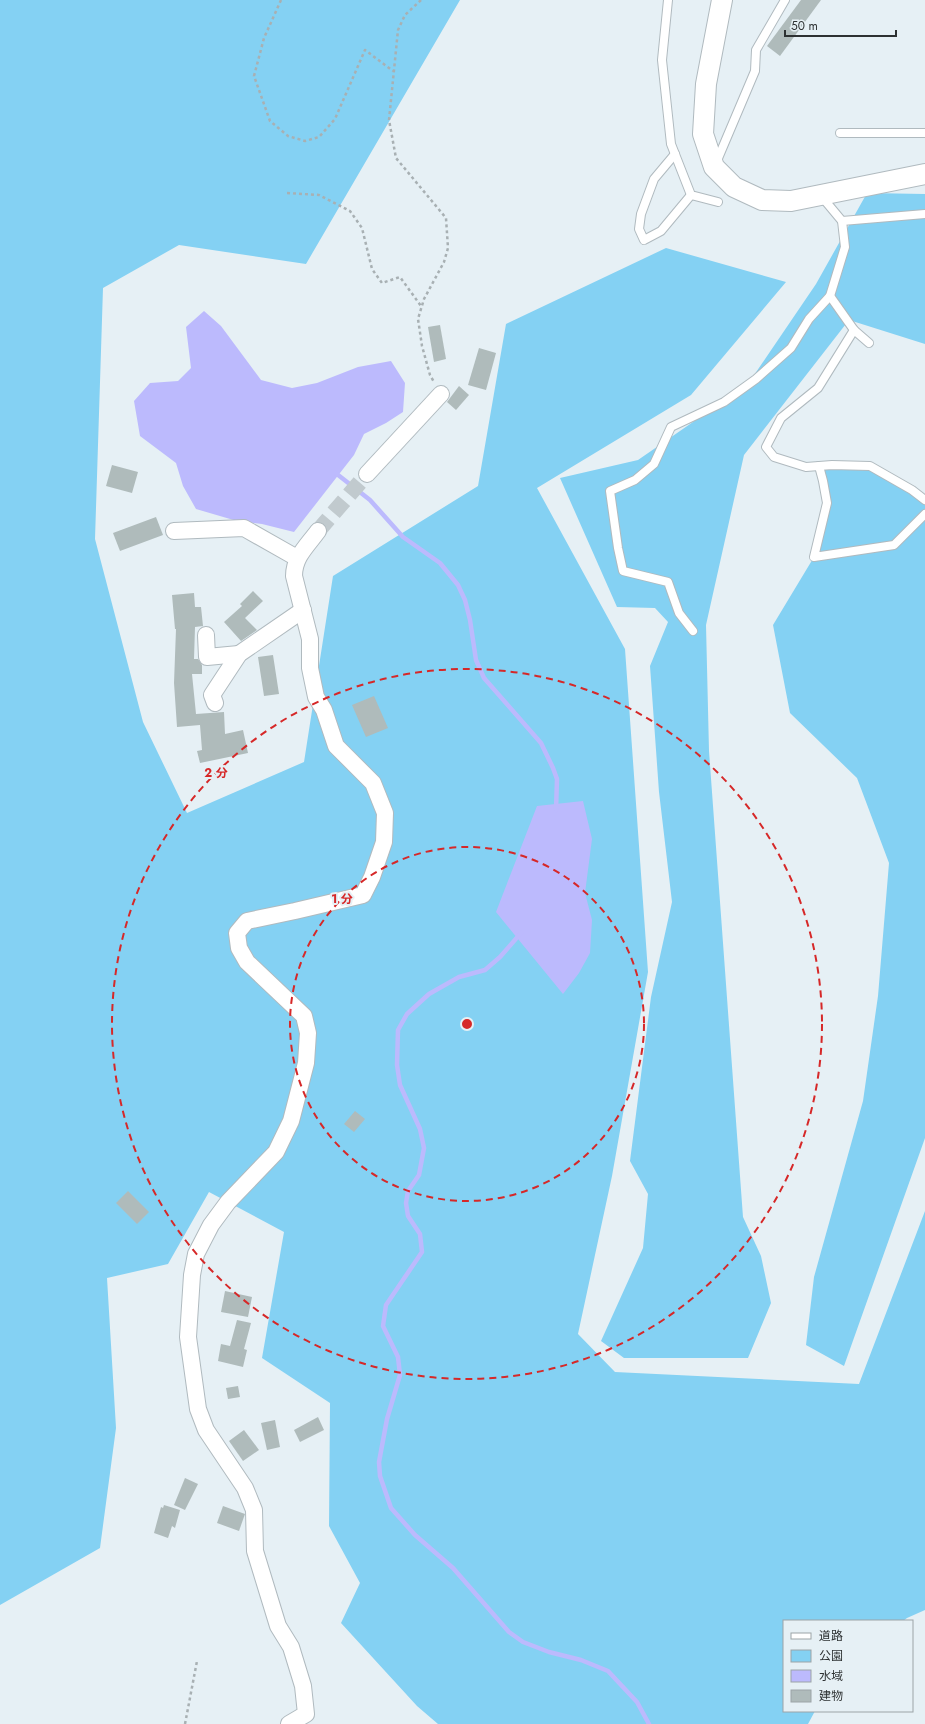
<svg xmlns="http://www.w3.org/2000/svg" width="925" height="1724" font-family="Jost,'Noto Sans JP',sans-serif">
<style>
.green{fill:#84d1f3}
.water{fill:#bcbafd}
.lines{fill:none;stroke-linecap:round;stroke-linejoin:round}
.stream{stroke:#bcbafd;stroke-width:4.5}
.building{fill:#afbbbb}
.minor-tunnel{stroke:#c1cace;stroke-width:16;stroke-dasharray:16 8;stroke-linecap:butt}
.service-casing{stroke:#b0babf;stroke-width:10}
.minor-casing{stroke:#b0babf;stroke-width:18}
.tertiary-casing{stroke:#b0babf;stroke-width:22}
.path{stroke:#a8b0b3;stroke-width:2.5;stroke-dasharray:3 3;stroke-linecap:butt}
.service{stroke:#fff;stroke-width:8}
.minor{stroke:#fff;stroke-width:16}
.tertiary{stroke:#fff;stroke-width:20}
.ring{fill:none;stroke:#d62828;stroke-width:2;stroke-dasharray:7 5}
.centre{fill:#d62828;stroke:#e6f0f5;stroke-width:2}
.ring-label{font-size:12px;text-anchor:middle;font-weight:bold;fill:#d62828;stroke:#e6f0f5;stroke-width:4;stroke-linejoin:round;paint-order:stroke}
</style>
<rect width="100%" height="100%" fill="#e6f0f5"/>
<g class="green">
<polygon points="0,0 460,0 306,264 179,245 103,288 95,539 143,722 187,813 304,762 333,576 478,486 506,324 666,248 786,282 691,395 537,488 625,649 648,972 612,1176 578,1334 615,1372 859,1384 925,1211 925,1610 907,1618 903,1621 784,1621 784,1711 815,1711 808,1724 438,1724 417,1706 341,1623 360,1583 329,1526 330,1403 262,1358 284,1232 209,1192 168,1264 107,1278 116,1428 100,1548 0,1605"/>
<polygon points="867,193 925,194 925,344 849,320 744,455 706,625 709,751 743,1217 761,1256 771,1303 748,1358 624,1358 601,1341 643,1248 648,1194 630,1161 651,997 672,902 659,792 650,666 668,622 655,608 617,607 560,478 638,460 748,384 816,284"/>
<polygon points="819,466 870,466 925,500 925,1138 844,1366 806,1345 814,1277 863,1101 878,996 889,863 857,778 790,713 773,625 814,557 827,503"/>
</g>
<g class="water">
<polygon points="204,311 221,326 261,380 292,388 317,383 358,367 391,361 405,383 403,412 386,423 364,434 354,455 294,532 262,524 237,521 196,509 183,486 176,463 140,436 134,401 150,383 178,381 191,368 186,327"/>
<polygon points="583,801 592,839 585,893 592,920 590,953 579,973 563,994 496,912 537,806"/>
</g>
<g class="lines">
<g class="stream">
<polyline points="333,471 370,500 403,537 440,563 458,585 465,600 470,620 476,660 484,678 541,743 553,768 557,779 556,810"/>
<polyline points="521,933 500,957 485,970 459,977 429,994 407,1014 398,1030 397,1065 400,1085 420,1129 424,1148 419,1175 408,1191 406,1203 408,1216 420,1234 422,1252 386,1305 383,1326 398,1357 400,1375 387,1419 379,1462 380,1476 391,1508 415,1535 453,1568 509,1632 523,1642 549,1652 581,1660 608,1671 637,1702 649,1724"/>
</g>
</g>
<g class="building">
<polygon points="801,0 821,0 780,56 767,46"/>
<polygon points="440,325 446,359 434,362 428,327"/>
<polygon points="479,348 496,353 486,390 468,385"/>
<polygon points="459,386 469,395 456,410 447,402"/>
<polygon points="112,465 138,472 132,493 106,486"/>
<polygon points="156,517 163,535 120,551 113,533"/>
<polygon points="253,591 263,601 245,618 257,630 241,641 224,622 242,606 240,604"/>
<polygon points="194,593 195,607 201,607 203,626 195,627 194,659 198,659 202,665 202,674 192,674 196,714 224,712 225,734 243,730 248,753 200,763 197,751 202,750 200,725 177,727 174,683 176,629 175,629 172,595"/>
<polygon points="273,655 279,694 264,696 258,657"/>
<polygon points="374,696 388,728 366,737 352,705"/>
<polygon points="355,1111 365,1119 354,1132 344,1124"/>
<polygon points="128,1191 149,1212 137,1224 116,1203"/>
<polygon points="225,1291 252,1297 248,1317 221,1312"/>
<polygon points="237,1320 251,1323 244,1349 247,1350 243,1367 218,1361 221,1344 230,1346"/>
<polygon points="238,1386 240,1397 228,1399 226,1388"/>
<polygon points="318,1417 324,1430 300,1442 294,1430"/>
<polygon points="275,1420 280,1447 267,1450 261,1423"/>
<polygon points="244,1430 259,1450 243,1461 229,1441"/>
<polygon points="185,1478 198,1484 185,1510 174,1505"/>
<polygon points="164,1505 180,1510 175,1528 172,1526 168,1538 154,1533 161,1507 163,1508"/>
<polygon points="223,1506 245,1514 239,1531 217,1523"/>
</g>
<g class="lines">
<polyline class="minor-tunnel" points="318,531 367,474"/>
<defs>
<g id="service">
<polyline points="668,0 662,60 671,144 691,195 718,202"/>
<polyline points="840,133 925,133"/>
<polyline points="675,154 654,179 641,214 639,229 644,240 661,231 691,195"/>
<polyline points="716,163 755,71 756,50 785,0"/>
<polyline points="842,221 925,214"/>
<polyline points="830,296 854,330 869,343"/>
<polyline points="854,330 818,388 781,418 766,447 774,457 806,467 832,465 870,466 912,490 925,500"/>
<polyline points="819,466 823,481 827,503 814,557 894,545 925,514"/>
<polyline points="693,631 679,613 668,582 623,571 618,548 610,491 635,480 654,464 671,427 724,402 756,379 791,348 809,319 830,296 845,247 842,221 822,197"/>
</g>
<g id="minor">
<polyline points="367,474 441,394"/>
<polyline points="174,531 244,528 297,558"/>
<polyline points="206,635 207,657 239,654"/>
<polyline points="215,703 212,695 239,654 303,610"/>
<path d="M289,1724L306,1714L303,1686L291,1647L278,1626L255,1551L254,1510L245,1488L206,1430L198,1409L188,1337L192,1275L196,1254L211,1225L228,1202L276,1152L291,1121L306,1063L308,1033L304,1016L247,962L239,948L237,933L247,921L295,911L363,895L372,877L384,842L385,813L373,783L336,746L324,710L316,697L310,668V639L294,576C294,557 307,546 318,531"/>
</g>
<polyline id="tertiary" points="722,0 706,84 703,134 714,167 734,187 762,200 791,201 925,174"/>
</defs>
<use href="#service" class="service-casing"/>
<use href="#minor" class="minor-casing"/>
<use href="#tertiary" class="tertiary-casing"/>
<g class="path">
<polyline points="281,0 264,38 254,76 270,121 288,136 305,141 319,137 335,119 365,50 393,71"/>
<polyline points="421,0 405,15 398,30 389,120 396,158 446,218 448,248 444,262 424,299 418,319 422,346 430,375 434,382"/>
<polyline points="287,193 319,195 350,211 362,228 372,269 382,283 400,277 421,306"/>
<polyline points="185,1724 197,1661"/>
</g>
<use href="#service" class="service"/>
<use href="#minor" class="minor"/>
<use href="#tertiary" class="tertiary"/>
</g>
<g class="ring">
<circle cx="467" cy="1024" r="177"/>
<circle cx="467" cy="1024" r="355"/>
</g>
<circle cx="467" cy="1024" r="6" class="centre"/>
<g class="ring-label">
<text x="216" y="777">2 分</text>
<text x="342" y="903">1 分</text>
</g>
<rect x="783" y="1620" width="130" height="92" fill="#e6f0f5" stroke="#9ca4a7"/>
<rect x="791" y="1633" width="20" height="6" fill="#ffffff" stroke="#9ca4a7"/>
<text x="819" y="1640" font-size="12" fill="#2d3132">道路</text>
<rect x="791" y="1650" width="20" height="12" fill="#84d1f3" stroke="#9ca4a7"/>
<text x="819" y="1660" font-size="12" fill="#2d3132">公園</text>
<rect x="791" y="1670" width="20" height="12" fill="#bcbafd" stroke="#9ca4a7"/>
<text x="819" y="1680" font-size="12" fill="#2d3132">水域</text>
<rect x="791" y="1690" width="20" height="12" fill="#afbbbb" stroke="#9ca4a7"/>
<text x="819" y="1700" font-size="12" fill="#2d3132">建物</text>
<path d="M785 30v6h111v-6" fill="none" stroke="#2d3132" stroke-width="2"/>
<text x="791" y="30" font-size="12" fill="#2d3132" stroke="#e6f0f5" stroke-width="3" paint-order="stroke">50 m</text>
</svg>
